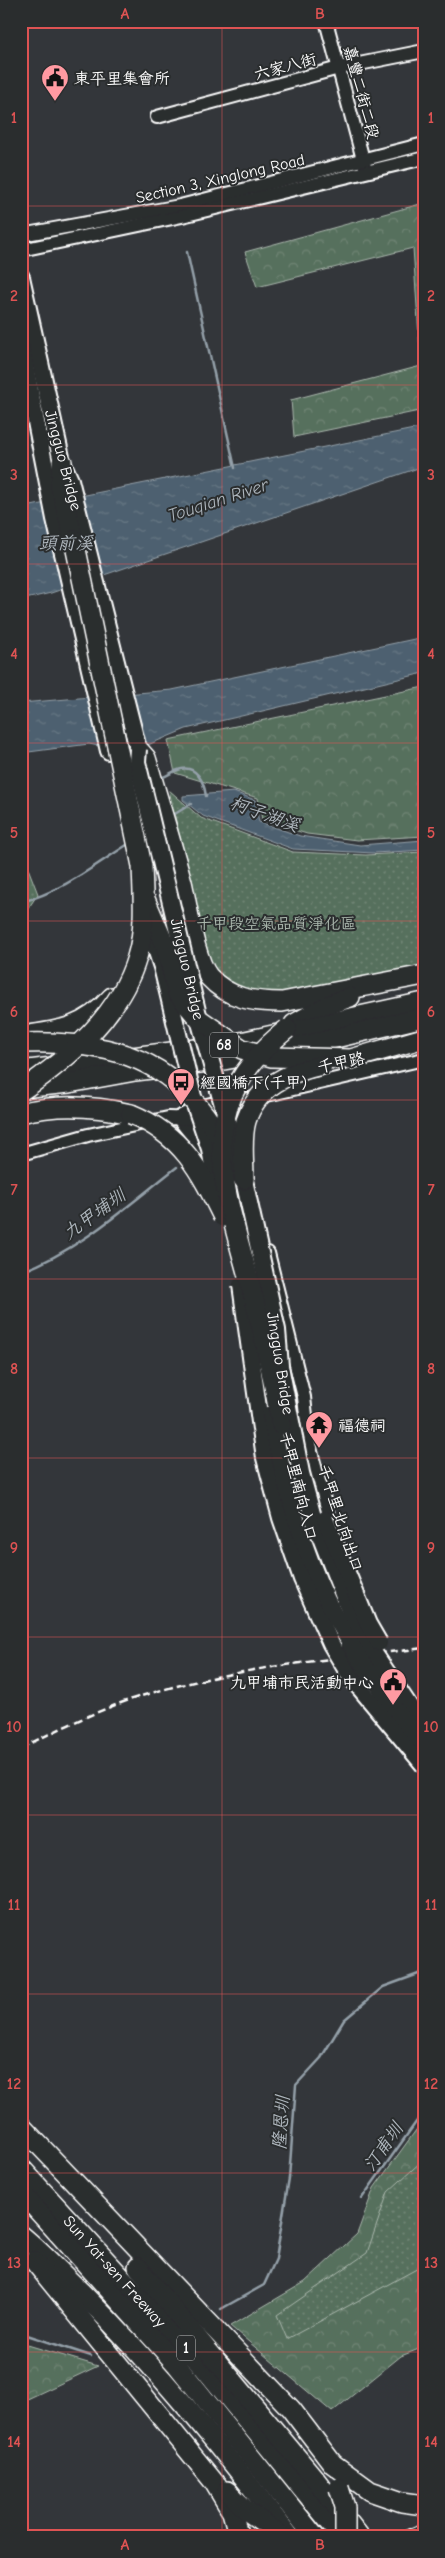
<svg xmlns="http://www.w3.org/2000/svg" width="445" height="2558" font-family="'Comic Neue','LXGW WenKai TC',sans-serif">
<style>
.forest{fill:url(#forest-crowns);stroke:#abb8ae}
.park{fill:url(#park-dots);stroke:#abb8ae}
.water{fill:url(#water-ripples);stroke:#94a0a9}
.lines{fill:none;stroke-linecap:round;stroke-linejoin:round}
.stream{stroke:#94a0a9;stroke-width:2.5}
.minor-casing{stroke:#fff;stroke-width:16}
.major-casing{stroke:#fff;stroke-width:20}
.highway-casing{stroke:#fff;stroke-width:22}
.minor{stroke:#2a2d2e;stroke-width:12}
.major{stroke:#2a2d2e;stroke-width:16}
.highway{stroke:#2a2d2e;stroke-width:19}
.rail{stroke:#fff;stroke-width:2.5;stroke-dasharray:8 4;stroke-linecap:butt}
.minor-bridge-casing{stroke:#fff;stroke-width:16;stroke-linecap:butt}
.major-bridge-casing{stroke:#fff;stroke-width:20;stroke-linecap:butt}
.highway-bridge-casing{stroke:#fff;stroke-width:22;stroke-linecap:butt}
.minor-bridge{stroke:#2a2d2e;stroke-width:12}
.major-bridge{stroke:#2a2d2e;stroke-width:16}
.highway-bridge{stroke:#2a2d2e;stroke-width:19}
.grid{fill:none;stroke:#de5353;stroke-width:1;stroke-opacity:0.55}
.labels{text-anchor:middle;stroke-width:4;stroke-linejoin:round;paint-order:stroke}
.shield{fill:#2a2d2e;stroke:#bfc0c0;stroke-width:1}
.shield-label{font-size:15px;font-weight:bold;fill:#fff}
.street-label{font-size:16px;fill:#fff;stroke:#2a2d2e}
.poi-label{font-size:16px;fill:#fff;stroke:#2a2d2e;text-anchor:start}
.park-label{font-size:16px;fill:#abb8ae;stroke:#2a2d2e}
.water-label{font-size:18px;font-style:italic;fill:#afb7be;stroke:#2a2d2e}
.neatline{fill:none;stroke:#de5353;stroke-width:2}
.grid-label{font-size:16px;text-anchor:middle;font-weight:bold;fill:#de5353}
</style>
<defs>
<pattern id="forest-crowns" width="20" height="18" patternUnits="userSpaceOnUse" patternTransform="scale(1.25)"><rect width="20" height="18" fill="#57705d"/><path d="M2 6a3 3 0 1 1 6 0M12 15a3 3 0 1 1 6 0" fill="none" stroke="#708575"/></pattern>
<pattern id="park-dots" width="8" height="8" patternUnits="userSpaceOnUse" patternTransform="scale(1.25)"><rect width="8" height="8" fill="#57705d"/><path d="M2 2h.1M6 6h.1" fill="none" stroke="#708575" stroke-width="1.8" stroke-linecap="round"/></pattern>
<pattern id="water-ripples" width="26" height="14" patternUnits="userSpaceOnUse" patternTransform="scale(1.25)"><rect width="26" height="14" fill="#4d606f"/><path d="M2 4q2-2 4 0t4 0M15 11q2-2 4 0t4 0" fill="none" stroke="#687885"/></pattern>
</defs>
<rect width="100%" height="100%" fill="#33363a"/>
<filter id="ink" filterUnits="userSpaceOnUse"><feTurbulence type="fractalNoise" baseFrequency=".02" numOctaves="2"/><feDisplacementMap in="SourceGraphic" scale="10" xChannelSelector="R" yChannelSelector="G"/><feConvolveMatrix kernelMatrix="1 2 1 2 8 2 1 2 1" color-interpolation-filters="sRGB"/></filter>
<g filter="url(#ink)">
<g class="forest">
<polygon points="424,203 424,410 294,437 291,400 421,366 413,248 257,287 245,252"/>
<polygon points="424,687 424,836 357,840 307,834 262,820 258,798 175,773 168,740"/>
<polygon points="424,2119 424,2347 401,2356 332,2412 230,2326 305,2282 357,2234 374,2188"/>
<polygon points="21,2343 98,2366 21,2402"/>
</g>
<g class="park">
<polygon points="169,790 201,818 293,852 366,855 424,852 424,974 288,998 237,990 208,963"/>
<polygon points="21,850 38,894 21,919"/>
<polygon points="424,2159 424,2265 287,2339 277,2315 367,2253 388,2192"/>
</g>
<g class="water">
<polygon points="424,427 424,466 51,593 21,600 21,508"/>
<polygon points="424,637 424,673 186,729 150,744 118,750 89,744 21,753 21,703 172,690"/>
<polygon points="234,792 255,800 259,822 300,836 360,845 424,840 424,850 374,853 293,849 203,816 183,800 183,796"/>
</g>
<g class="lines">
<g class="stream">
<polyline points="187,252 235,468"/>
<path d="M160,778C166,777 171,772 178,770C196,763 204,782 206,796"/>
<polyline points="170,817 191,804"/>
<path d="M21,902C62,892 95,865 130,843"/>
<path d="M21,1272C81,1249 127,1206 177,1167"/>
<polyline points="362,2198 424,2111"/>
<polyline points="221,2309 264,2285 276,2259 289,2178 296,2085 321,2058 344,2020 383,1987 424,1972"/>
<polyline points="21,2333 91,2356"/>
</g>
<defs>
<g id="minor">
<polyline points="326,21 365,167"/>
<polyline points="157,117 339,68 424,51"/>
<polyline points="21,235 180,206 424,144"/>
<polyline points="21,250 182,216 424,158"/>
<polyline points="178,1118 198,1143 209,1172"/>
<path d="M178,1118C196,1107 214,1100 236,1102L424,1059"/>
<polyline points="21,1154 88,1135 168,1118 195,1119 223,1111 231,1105"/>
<polyline points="268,1253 304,1397 309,1444 331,1526"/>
<polyline points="408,2537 424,2530"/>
</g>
<g id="major">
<polyline points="21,277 62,462 70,480 138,749"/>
<polyline points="21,345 55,519 109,751"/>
</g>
<g id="highway">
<polyline points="62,462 60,486 74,540"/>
<path d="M138,749L146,758C158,799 171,841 182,882C188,907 194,959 209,977C229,999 254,1002 282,1002L424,975"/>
<polyline points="294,1024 328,1005 350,997"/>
<path d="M21,1036C60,1031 85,1028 112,997"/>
<polyline points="21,1071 227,1045 424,1002"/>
<polyline points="21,1088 69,1083 135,1071 224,1060 314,1043 424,1017"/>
<path d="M21,1113C58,1103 95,1106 131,1114"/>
<polyline points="281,1425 289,1468"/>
<polyline points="21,2126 291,2409 333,2464 370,2491 402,2502 424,2505"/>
<polyline points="21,2168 201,2364 342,2537"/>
<polyline points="21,2192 177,2365 315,2537"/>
<path d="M21,2235C43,2253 62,2274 82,2293C160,2371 224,2451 290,2537"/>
<polyline points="34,2261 214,2482 232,2512 239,2537"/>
<polyline points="138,2267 315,2479 360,2537"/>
<polyline points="227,2491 247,2511 284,2537"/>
</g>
</defs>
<use href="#minor" class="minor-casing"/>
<use href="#major" class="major-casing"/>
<use href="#highway" class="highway-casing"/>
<use href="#minor" class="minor"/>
<use href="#major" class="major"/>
<use href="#highway" class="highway"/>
<path class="rail" d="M21,1748C57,1730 94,1712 132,1699C227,1668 325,1660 424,1648"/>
<defs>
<polyline id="minor-bridge" points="347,1643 350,1659 364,1678"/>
<g id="major-bridge">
<polyline points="138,749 137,762 199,1019 244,1180 277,1330 280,1366 301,1473 313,1517 355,1625 424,1728"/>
<polyline points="148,925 162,967 195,1105 210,1149 218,1192"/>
<polyline points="241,1285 265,1458 281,1518 302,1579 331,1644 350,1676 424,1765"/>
<path d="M270,1414C283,1477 299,1541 327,1600C352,1653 388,1700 424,1746"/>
<polyline points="325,1519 368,1624 379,1643"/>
</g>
<g id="highway-bridge">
<polyline points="145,899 166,948 177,993 199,1019 242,1049 272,1057 351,1059 424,1038"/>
<path d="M21,1043C77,1041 140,1047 182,1089C209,1114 226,1148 244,1180"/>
<path d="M21,1091C69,1058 120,1015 137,957C146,928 143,896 142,866L74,540"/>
<path d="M131,1114C182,1135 200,1170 223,1217"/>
<path d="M244,1179C244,1161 241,1138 246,1121C257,1086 289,1072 322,1065"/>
<path d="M281,1425C273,1376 262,1328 249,1280C222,1179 191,1105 287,1029"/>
<polyline points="339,2488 345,2507 345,2537"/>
</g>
</defs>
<use href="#minor-bridge" class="minor-bridge-casing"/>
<use href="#major-bridge" class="major-bridge-casing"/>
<use href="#highway-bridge" class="highway-bridge-casing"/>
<use href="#minor-bridge" class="minor-bridge"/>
<use href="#major-bridge" class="major-bridge"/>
<use href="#highway-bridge" class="highway-bridge"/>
</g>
</g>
<path class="grid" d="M222,21V2537M21,206H424M21,385H424M21,564H424M21,743H424M21,921H424M21,1100H424M21,1279H424M21,1458H424M21,1637H424M21,1815H424M21,1994H424M21,2173H424M21,2352H424"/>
<defs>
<symbol id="civic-pin" viewBox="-11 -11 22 30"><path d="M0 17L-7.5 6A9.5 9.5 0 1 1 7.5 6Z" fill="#ff9aa2" stroke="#2a2d2e"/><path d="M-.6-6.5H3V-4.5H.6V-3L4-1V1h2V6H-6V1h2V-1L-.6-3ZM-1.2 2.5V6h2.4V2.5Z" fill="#111"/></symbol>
<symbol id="bus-pin" viewBox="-11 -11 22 30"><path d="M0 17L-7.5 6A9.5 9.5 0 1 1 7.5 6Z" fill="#ff9aa2" stroke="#2a2d2e"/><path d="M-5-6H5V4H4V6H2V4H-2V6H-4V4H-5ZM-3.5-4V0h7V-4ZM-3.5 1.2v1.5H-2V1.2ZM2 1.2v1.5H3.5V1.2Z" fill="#111"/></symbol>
<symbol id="temple-pin" viewBox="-11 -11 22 30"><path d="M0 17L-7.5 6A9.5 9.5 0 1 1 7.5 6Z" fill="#ff9aa2" stroke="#2a2d2e"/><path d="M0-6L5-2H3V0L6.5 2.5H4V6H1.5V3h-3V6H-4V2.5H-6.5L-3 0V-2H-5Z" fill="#111"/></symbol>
</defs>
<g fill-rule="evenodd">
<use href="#civic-pin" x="39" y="62" width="32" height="43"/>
<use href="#bus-pin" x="165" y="1066" width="32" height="43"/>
<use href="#temple-pin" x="303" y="1409" width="32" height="43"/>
<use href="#civic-pin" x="377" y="1666" width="32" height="43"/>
</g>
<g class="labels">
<g class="shield">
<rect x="210" y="1032.5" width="28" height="25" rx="4"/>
<rect x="177" y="2335.5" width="18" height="25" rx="4"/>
</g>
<g class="shield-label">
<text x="224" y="1050">68</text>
<text x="186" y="2353">1</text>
</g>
<g class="street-label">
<text transform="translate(285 66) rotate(-15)" y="6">六家八街</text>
<text transform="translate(362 92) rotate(75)" y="6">嘉豐二街二段</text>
<text transform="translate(220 178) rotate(-13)" y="6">Section 3, Xinglong Road</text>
<text transform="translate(64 460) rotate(75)" y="6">Jingguo Bridge</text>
<text transform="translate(188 969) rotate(77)" y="6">Jingguo Bridge</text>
<text transform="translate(341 1062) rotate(-12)" y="6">千甲路</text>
<text transform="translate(281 1363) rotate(81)" y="6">Jingguo Bridge</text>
<text transform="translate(299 1486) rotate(76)" y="6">千甲里南向入口</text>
<text transform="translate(341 1518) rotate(72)" y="6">千甲里北向出口</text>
<text transform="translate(115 2271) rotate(48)" y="6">Sun Yat-sen Freeway</text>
</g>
<g class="poi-label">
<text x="74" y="84">東平里集會所</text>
<text x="200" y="1088">經國橋下(千甲)</text>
<text x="338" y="1431">福德祠</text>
<text x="374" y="1688" text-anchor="end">九甲埔市民活動中心</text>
</g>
<g class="park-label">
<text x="276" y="929">千甲段空氣品質淨化區</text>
</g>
<g class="water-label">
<text transform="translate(218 500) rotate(-18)" y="6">Touqian River</text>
<text x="66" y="549">頭前溪</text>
<text transform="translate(265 814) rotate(20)" y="6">柯子湖溪</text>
<text transform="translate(94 1214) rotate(-36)" y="6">九甲埔圳</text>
<text transform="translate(281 2123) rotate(-86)" y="6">隆恩圳</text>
<text transform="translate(383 2147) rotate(-55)" y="6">汀甫圳</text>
</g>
</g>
<rect width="445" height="2558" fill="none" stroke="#2a2d2e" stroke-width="55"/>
<rect x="28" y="28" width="390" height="2502" class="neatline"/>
<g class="grid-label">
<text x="125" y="19">A</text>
<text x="320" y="19">B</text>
<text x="14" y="123">1</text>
<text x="431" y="123">1</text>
<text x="14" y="301">2</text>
<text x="431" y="301">2</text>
<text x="14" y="480">3</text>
<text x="431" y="480">3</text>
<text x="14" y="659">4</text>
<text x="431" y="659">4</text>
<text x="14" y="838">5</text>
<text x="431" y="838">5</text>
<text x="14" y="1017">6</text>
<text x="431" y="1017">6</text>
<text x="14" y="1195">7</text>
<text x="431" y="1195">7</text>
<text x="14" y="1374">8</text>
<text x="431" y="1374">8</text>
<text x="14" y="1553">9</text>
<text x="431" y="1553">9</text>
<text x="14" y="1732">10</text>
<text x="431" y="1732">10</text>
<text x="14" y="1910">11</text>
<text x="431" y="1910">11</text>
<text x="14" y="2089">12</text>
<text x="431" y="2089">12</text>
<text x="14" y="2268">13</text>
<text x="431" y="2268">13</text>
<text x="14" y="2447">14</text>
<text x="431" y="2447">14</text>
<text x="125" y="2550">A</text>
<text x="320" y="2550">B</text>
</g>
</svg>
